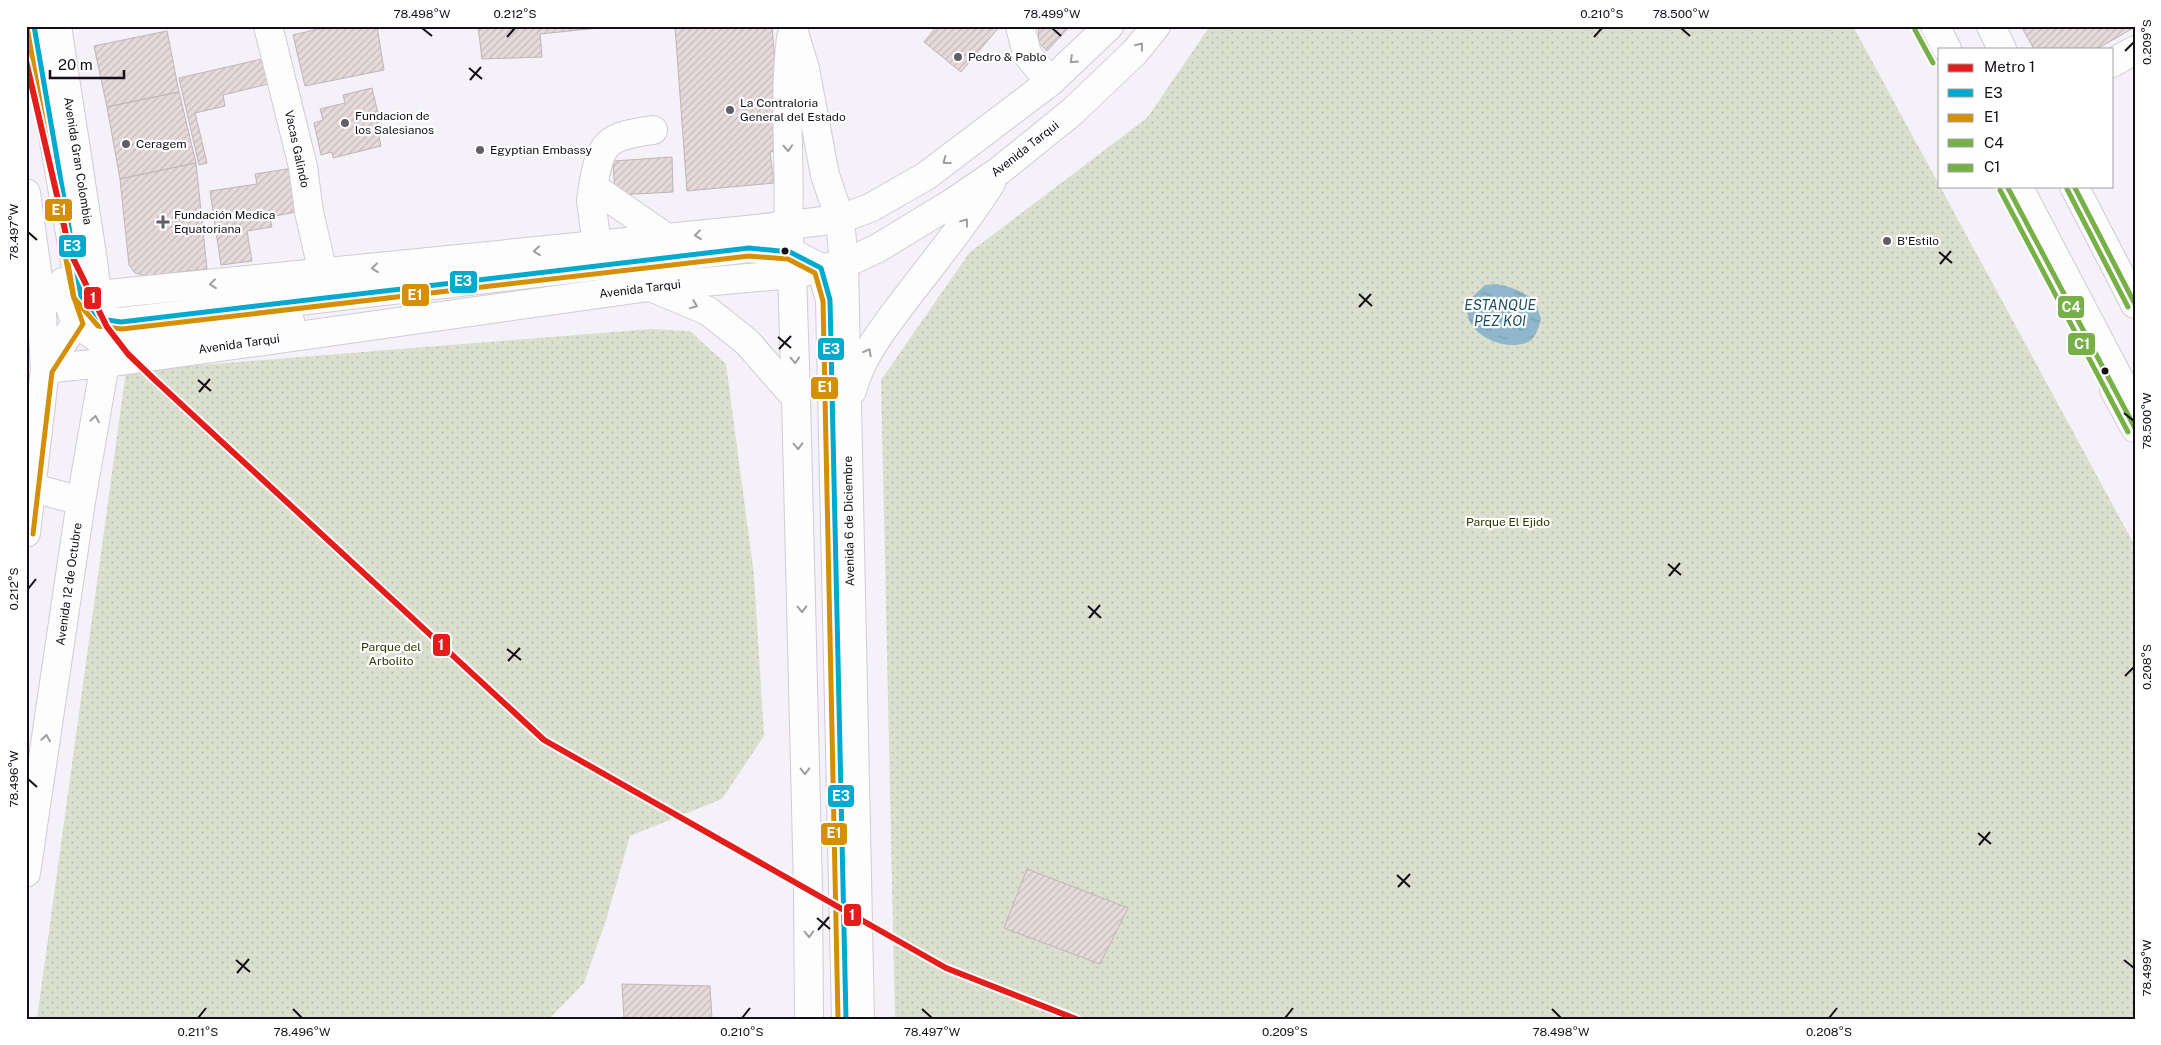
<svg xmlns="http://www.w3.org/2000/svg" width="2161" height="1045" font-family="'Public Sans',sans-serif">
<style>
.park{fill:url(#park-dots)}
.water{fill:url(#water-ripples)}
.building{fill:url(#building-hatch);stroke:#bdb5b7}
.lines{fill:none;stroke-linecap:round;stroke-linejoin:round}
.minor-casing{stroke:#d0cbd4;stroke-width:30}
.major-casing{stroke:#d0cbd4;stroke-width:30}
.minor{stroke:#fefdfe;stroke-width:28}
.major{stroke:#fefdfe;stroke-width:28}
.bus-1-casing{stroke:#fff;stroke-width:9}
.bus-2-casing{stroke:#fff;stroke-width:9}
.bus-3-casing{stroke:#fff;stroke-width:9}
.bus-4-casing{stroke:#fff;stroke-width:9}
.bus-1{stroke:#00a9ce;stroke-width:5}
.bus-2{stroke:#d58f04;stroke-width:5}
.bus-3{stroke:#76b046;stroke-width:5}
.bus-4{stroke:#76b046;stroke-width:5}
.metro-1-casing{stroke:#fff;stroke-width:10}
.metro-1{stroke:#e31d1b;stroke-width:6}
.oneway{stroke:#a09da2}
.ticks{fill:none;stroke:#140e18;stroke-width:2}
.poi-dot{fill:#635d66;stroke:#fff;stroke-width:2}
.bus-dot{fill:#140e18;stroke:#fff;stroke-width:2}
.labels{text-anchor:middle;stroke-width:4.5;stroke-linejoin:round;paint-order:stroke}
.poi-label{font-size:12px;fill:#140e18;stroke:#fff;text-anchor:start}
.street-label{font-size:12px;fill:#140e18;stroke:#fff}
.park-label{font-size:12px;fill:#2c3a00;stroke:#fff}
.water-label{font-size:14px;font-style:italic;fill:#1c4c60;stroke:#fff}
.line-badge{stroke:#fff;stroke-width:2}
.badge-label{font-size:14px;text-anchor:middle;font-weight:bold;fill:#fff}
.neatline{fill:none;stroke:#140e18;stroke-width:2}
.ticks-label{font-size:12px;text-anchor:middle;fill:#140e18}
</style>
<defs>
<pattern id="park-dots" width="8" height="8" patternUnits="userSpaceOnUse" patternTransform="scale(1.25)"><rect width="8" height="8" fill="#dadfce"/><path d="M2 2h.1M6 6h.1" fill="none" stroke="#babeb0" stroke-width="1.8" stroke-linecap="round"/></pattern>
<pattern id="water-ripples" width="26" height="14" patternUnits="userSpaceOnUse" patternTransform="scale(1.25)"><rect width="26" height="14" fill="#8fb6cb"/><path d="M2 4q2-2 4 0t4 0M15 11q2-2 4 0t4 0" fill="none" stroke="#7a9bae"/></pattern>
<pattern id="building-hatch" width="6" height="6" patternUnits="userSpaceOnUse" patternTransform="scale(1.25)"><rect width="6" height="6" fill="#e7dadb"/><path d="M-1 1l2-2M0 6l6-6M5 7l2-2" fill="none" stroke="#c5babb"/></pattern>
</defs>
<rect width="100%" height="100%" fill="#f5f1f8"/>
<g class="park">
<polygon points="1210,26 1853,26 2135,546 2135,1019 895,1019 881,380 970,252 1147,118"/>
<polygon points="651,329 690,331 726,364 754,575 764,736 722,799 630,836 607,917 584,983 549,1019 37,1019 126,371"/>
</g>
<path class="water" d="M1496,284C1509,286 1527,292 1535,303C1538,307 1539,314 1541,319C1539,326 1536,338 1528,342C1505,353 1458,332 1469,302C1472,296 1480,290 1485,285Z"/>
<g class="building">
<polygon points="331,26 377,26 384,70 305,86 293,35"/>
<polygon points="478,26 618,26 540,34 542,57 482,59"/>
<polygon points="675,26 772,26 782,150 770,152 774,183 687,191"/>
<polygon points="937,26 1000,26 961,72 924,42"/>
<polygon points="1039,26 1070,26 1047,51 1038,42"/>
<polygon points="2021,26 2135,26 2135,27 2097,49 2034,49"/>
<polygon points="167,31 179,92 107,107 94,46"/>
<polygon points="262,59 268,84 223,95 225,106 195,113 207,163 199,165 179,78"/>
<polygon points="372,88 380,122 376,123 381,146 333,158 332,152 321,155 314,123 323,120 320,109 345,103 343,95"/>
<polygon points="179,92 196,163 120,179 107,107"/>
<polygon points="672,157 673,192 615,195 613,161"/>
<polygon points="196,163 207,269 146,276 135,273 129,265 120,179"/>
<polygon points="300,167 306,210 270,217 272,227 247,231 252,261 221,265 210,191 257,184 255,174"/>
<polygon points="1027,869 1128,908 1100,964 1004,928"/>
<polygon points="622,984 710,986 712,1019 624,1019"/>
</g>
<g class="lines">
<defs>
<g id="minor">
<polyline points="34,26 81,296 100,319 121,322 749,248 790,252 821,268 830,300 846,1019"/>
<polyline points="268,26 303,167 309,212 323,273"/>
<polyline points="792,26 805,69 825,175 840,219"/>
<polyline points="1020,26 1027,54 1050,82"/>
<polyline points="2112,63 2135,50"/>
<path d="M593,187C601,140 607,137 653,130"/>
<path d="M788,226C791,163 783,101 791,38"/>
<polyline points="597,245 591,201 593,187 667,238"/>
<polyline points="63,282 66,297 76,323 103,342 125,342 290,321"/>
<polyline points="45,369 76,323"/>
<polyline points="2114,389 2135,428"/>
<polyline points="26,486 81,501"/>
</g>
<g id="major">
<polyline points="1935,26 1947,49"/>
<polyline points="1991,26 2002,49"/>
<polyline points="2018,186 2135,409"/>
<polyline points="2074,186 2135,304"/>
<polyline points="26,193 41,299 45,369 26,533"/>
<polyline points="840,219 844,264 860,1019"/>
<polyline points="788,226 792,274 796,398 808,889 809,1019"/>
<polyline points="653,288 708,311 747,342 796,398"/>
<polyline points="41,299 98,295 747,230 840,219 870,208 926,176 1050,82 1109,26"/>
<polyline points="45,369 120,361 649,287 792,274 844,264 878,248 952,203 999,171 1072,112 1135,52 1156,26"/>
<path d="M852,391C862,353 887,324 910,293C938,257 967,221 991,183"/>
<polyline points="26,873 81,501 105,363 93,261 57,26"/>
</g>
</defs>
<use href="#minor" class="minor-casing"/>
<use href="#major" class="major-casing"/>
<use href="#minor" class="minor"/>
<use href="#major" class="major"/>
<defs>
<polyline id="bus-1" points="34,26 81,296 100,319 121,322 749,248 790,252 821,268 830,300 846,1019"/>
<g id="bus-2">
<polyline points="27,27 74,298 98,326 122,329 749,256 788,259 815,273 823,301 838,1019"/>
<polyline points="33,534 52,372 83,324 73,295 66,260"/>
</g>
<g id="bus-3">
<polyline points="2007,186 2135,428"/>
<polyline points="2074,186 2135,304"/>
</g>
<g id="bus-4">
<polyline points="1915,30 1933,63"/>
<polyline points="2067,189 2128,307"/>
<polyline points="2000,190 2128,432"/>
</g>
</defs>
<use href="#bus-1" class="bus-1-casing"/>
<use href="#bus-2" class="bus-2-casing"/>
<use href="#bus-3" class="bus-3-casing"/>
<use href="#bus-4" class="bus-4-casing"/>
<use href="#bus-1" class="bus-1"/>
<use href="#bus-2" class="bus-2"/>
<use href="#bus-3" class="bus-3"/>
<use href="#bus-4" class="bus-4"/>
<defs>
<polyline id="metro-1" points="26,61 70,252 107,327 128,354 155,380 544,740 946,968 1076,1019"/>
</defs>
<use href="#metro-1" class="metro-1-casing"/>
<use href="#metro-1" class="metro-1"/>
</g>
<defs><path id="oneway-chevron" d="M-2-3.5L2.5 0L-2 3.5" fill="none" stroke-width="1.6" stroke-linecap="round" stroke-linejoin="round" transform="scale(1.25)"/></defs>
<g class="oneway">
<use href="#oneway-chevron" transform="translate(1140 46) rotate(-52)"/>
<use href="#oneway-chevron" transform="translate(1073 60) rotate(137)"/>
<use href="#oneway-chevron" transform="translate(788 148) rotate(87)"/>
<use href="#oneway-chevron" transform="translate(946 161) rotate(143)"/>
<use href="#oneway-chevron" transform="translate(965 222) rotate(-53)"/>
<use href="#oneway-chevron" transform="translate(698 235) rotate(174)"/>
<use href="#oneway-chevron" transform="translate(537 251) rotate(174)"/>
<use href="#oneway-chevron" transform="translate(375 268) rotate(174)"/>
<use href="#oneway-chevron" transform="translate(213 284) rotate(174)"/>
<use href="#oneway-chevron" transform="translate(694 305) rotate(22)"/>
<use href="#oneway-chevron" transform="translate(868 352) rotate(-61)"/>
<use href="#oneway-chevron" transform="translate(795 360) rotate(88)"/>
<use href="#oneway-chevron" transform="translate(95 419) rotate(-80)"/>
<use href="#oneway-chevron" transform="translate(798 446) rotate(89)"/>
<use href="#oneway-chevron" transform="translate(802 609) rotate(89)"/>
<use href="#oneway-chevron" transform="translate(46 738) rotate(-81)"/>
<use href="#oneway-chevron" transform="translate(805 771) rotate(89)"/>
<use href="#oneway-chevron" transform="translate(809 934) rotate(89)"/>
</g>
<path class="ticks" d="M422,28L432,36M1052,28L1061,36M1681,28L1690,36M507,37L515,28M1594,37L1602,28M2125,51L2134,42M469,68L482,79M470,80L481,67M28,232L37,240M1939,252L1952,263M1940,264L1951,251M1359,294L1372,306M1359,307L1371,294M778,337L791,348M779,349L791,336M198,380L211,391M199,392L210,379M2124,413L2134,421M1668,564L1681,575M1669,576L1680,563M28,589L36,579M1088,606L1101,618M1089,618L1100,605M507,649L521,660M508,661L520,648M2125,676L2134,667M28,779L37,787M1978,833L1991,844M1979,845L1990,832M1397,875L1410,887M1398,887L1410,874M817,918L830,929M818,930L829,917M236,960L250,972M2124,960L2134,968M237,973L249,959M293,1009L302,1018M922,1009L932,1018M1552,1009L1561,1018M198,1018L206,1008M742,1018L750,1008M1285,1018L1293,1008M1829,1018L1837,1008"/>
<g class="poi-dot">
<circle cx="958" cy="57" r="5"/>
<circle cx="730" cy="110" r="5"/>
<circle cx="345" cy="123" r="5"/>
<circle cx="126" cy="144" r="5"/>
<circle cx="480" cy="150" r="5"/>
<path d="M160.5 214.5h5v5h5v5h-5v5h-5v-5h-5v-5h5z"/>
<circle cx="1887" cy="241" r="5"/>
</g>
<g class="bus-dot">
<circle cx="785" cy="251" r="4.5"/>
<circle cx="2105" cy="371" r="4.5"/>
</g>
<g class="labels">
<g class="poi-label">
<text x="968" y="61">Pedro &amp; Pablo</text>
<text x="740" y="107">La Contraloria<tspan x="740" dy="14">General del Estado</tspan></text>
<text x="355" y="120">Fundacion de<tspan x="355" dy="14">los Salesianos</tspan></text>
<text x="136" y="148">Ceragem</text>
<text x="490" y="154">Egyptian Embassy</text>
<text x="174" y="219">Fundación Medica<tspan x="174" dy="14">Equatoriana</tspan></text>
<text x="1897" y="245">B'Estilo</text>
</g>
<g class="street-label">
<text transform="translate(297 149) rotate(78)" y="4">Vacas Galindo</text>
<text transform="translate(1025 149) rotate(-38)" y="4">Avenida Tarqui</text>
<text transform="translate(78 161) rotate(81)" y="4">Avenida Gran Colombia</text>
<text transform="translate(640 289) rotate(-7)" y="4">Avenida Tarqui</text>
<text transform="translate(239 344) rotate(-8)" y="4">Avenida Tarqui</text>
<text transform="translate(849 521) rotate(-91)" y="4">Avenida 6 de Diciembre</text>
<text transform="translate(69 584) rotate(-82)" y="4">Avenida 12 de Octubre</text>
</g>
<g class="park-label">
<text x="1508" y="526">Parque El Ejido</text>
<text x="391" y="651">Parque del<tspan x="391" dy="14">Arbolito</tspan></text>
</g>
<g class="water-label">
<text x="1500" y="310">ESTANQUE<tspan x="1500" dy="16">PEZ KOI</tspan></text>
</g>
</g>
<g class="line-badge">
<rect x="44" y="198" width="29" height="24" rx="5" fill="#d58f04"/>
<rect x="58" y="234" width="29" height="24" rx="5" fill="#00a9ce"/>
<rect x="449" y="270" width="29" height="24" rx="5" fill="#00a9ce"/>
<rect x="401" y="283" width="29" height="24" rx="5" fill="#d58f04"/>
<rect x="83" y="286" width="19" height="24" rx="5" fill="#e31d1b"/>
<rect x="2057" y="295" width="28" height="24" rx="5" fill="#76b046"/>
<rect x="2067" y="332" width="29" height="24" rx="5" fill="#76b046"/>
<rect x="817" y="337" width="28" height="24" rx="5" fill="#00a9ce"/>
<rect x="810" y="376" width="29" height="24" rx="5" fill="#d58f04"/>
<rect x="432" y="633" width="19" height="24" rx="5" fill="#e31d1b"/>
<rect x="827" y="784" width="28" height="24" rx="5" fill="#00a9ce"/>
<rect x="820" y="822" width="28" height="24" rx="5" fill="#d58f04"/>
<rect x="843" y="903" width="19" height="24" rx="5" fill="#e31d1b"/>
</g>
<g class="badge-label">
<text x="59" y="215">E1</text>
<text x="72" y="251">E3</text>
<text x="463" y="286">E3</text>
<text x="415" y="300">E1</text>
<text x="93" y="303">1</text>
<text x="2071" y="312">C4</text>
<text x="2082" y="349">C1</text>
<text x="831" y="354">E3</text>
<text x="825" y="392">E1</text>
<text x="441" y="650">1</text>
<text x="841" y="801">E3</text>
<text x="834" y="838">E1</text>
<text x="852" y="920">1</text>
</g>
<rect width="2161" height="1045" fill="none" stroke="#ffffff" stroke-width="55"/>
<rect x="1938" y="48" width="175" height="140" fill="#ffffff" stroke="#a19fa3"/>
<rect x="1948" y="64" width="25" height="8" fill="#e31d1b" stroke="#a19fa3"/>
<text x="1984" y="72" font-size="15" fill="#140e18">Metro 1</text>
<rect x="1948" y="89" width="25" height="8" fill="#00a9ce" stroke="#a19fa3"/>
<text x="1984" y="98" font-size="15" fill="#140e18">E3</text>
<rect x="1948" y="114" width="25" height="8" fill="#d58f04" stroke="#a19fa3"/>
<text x="1984" y="122" font-size="15" fill="#140e18">E1</text>
<rect x="1948" y="139" width="25" height="8" fill="#76b046" stroke="#a19fa3"/>
<text x="1984" y="148" font-size="15" fill="#140e18">C4</text>
<rect x="1948" y="164" width="25" height="8" fill="#76b046" stroke="#a19fa3"/>
<text x="1984" y="172" font-size="15" fill="#140e18">C1</text>
<path d="M50 70v8h74v-8" fill="none" stroke="#140e18" stroke-width="2.5"/>
<text x="58" y="70" font-size="15" fill="#140e18" stroke="#ffffff" stroke-width="4" paint-order="stroke">20 m</text>
<rect x="28" y="28" width="2106" height="990" class="neatline"/>
<g class="ticks-label">
<text x="422" y="18">78.498°W</text>
<text x="515" y="18">0.212°S</text>
<text x="1052" y="18">78.499°W</text>
<text x="1602" y="18">0.210°S</text>
<text x="1681" y="18">78.500°W</text>
<text transform="translate(2147 42) rotate(-90)" y="4">0.209°S</text>
<text transform="translate(14 232) rotate(-90)" y="4">78.497°W</text>
<text transform="translate(2147 421) rotate(-90)" y="4">78.500°W</text>
<text transform="translate(14 589) rotate(-90)" y="4">0.212°S</text>
<text transform="translate(2147 667) rotate(-90)" y="4">0.208°S</text>
<text transform="translate(14 779) rotate(-90)" y="4">78.496°W</text>
<text transform="translate(2147 968) rotate(-90)" y="4">78.499°W</text>
<text x="198" y="1036">0.211°S</text>
<text x="302" y="1036">78.496°W</text>
<text x="742" y="1036">0.210°S</text>
<text x="932" y="1036">78.497°W</text>
<text x="1285" y="1036">0.209°S</text>
<text x="1561" y="1036">78.498°W</text>
<text x="1829" y="1036">0.208°S</text>
</g>
</svg>
